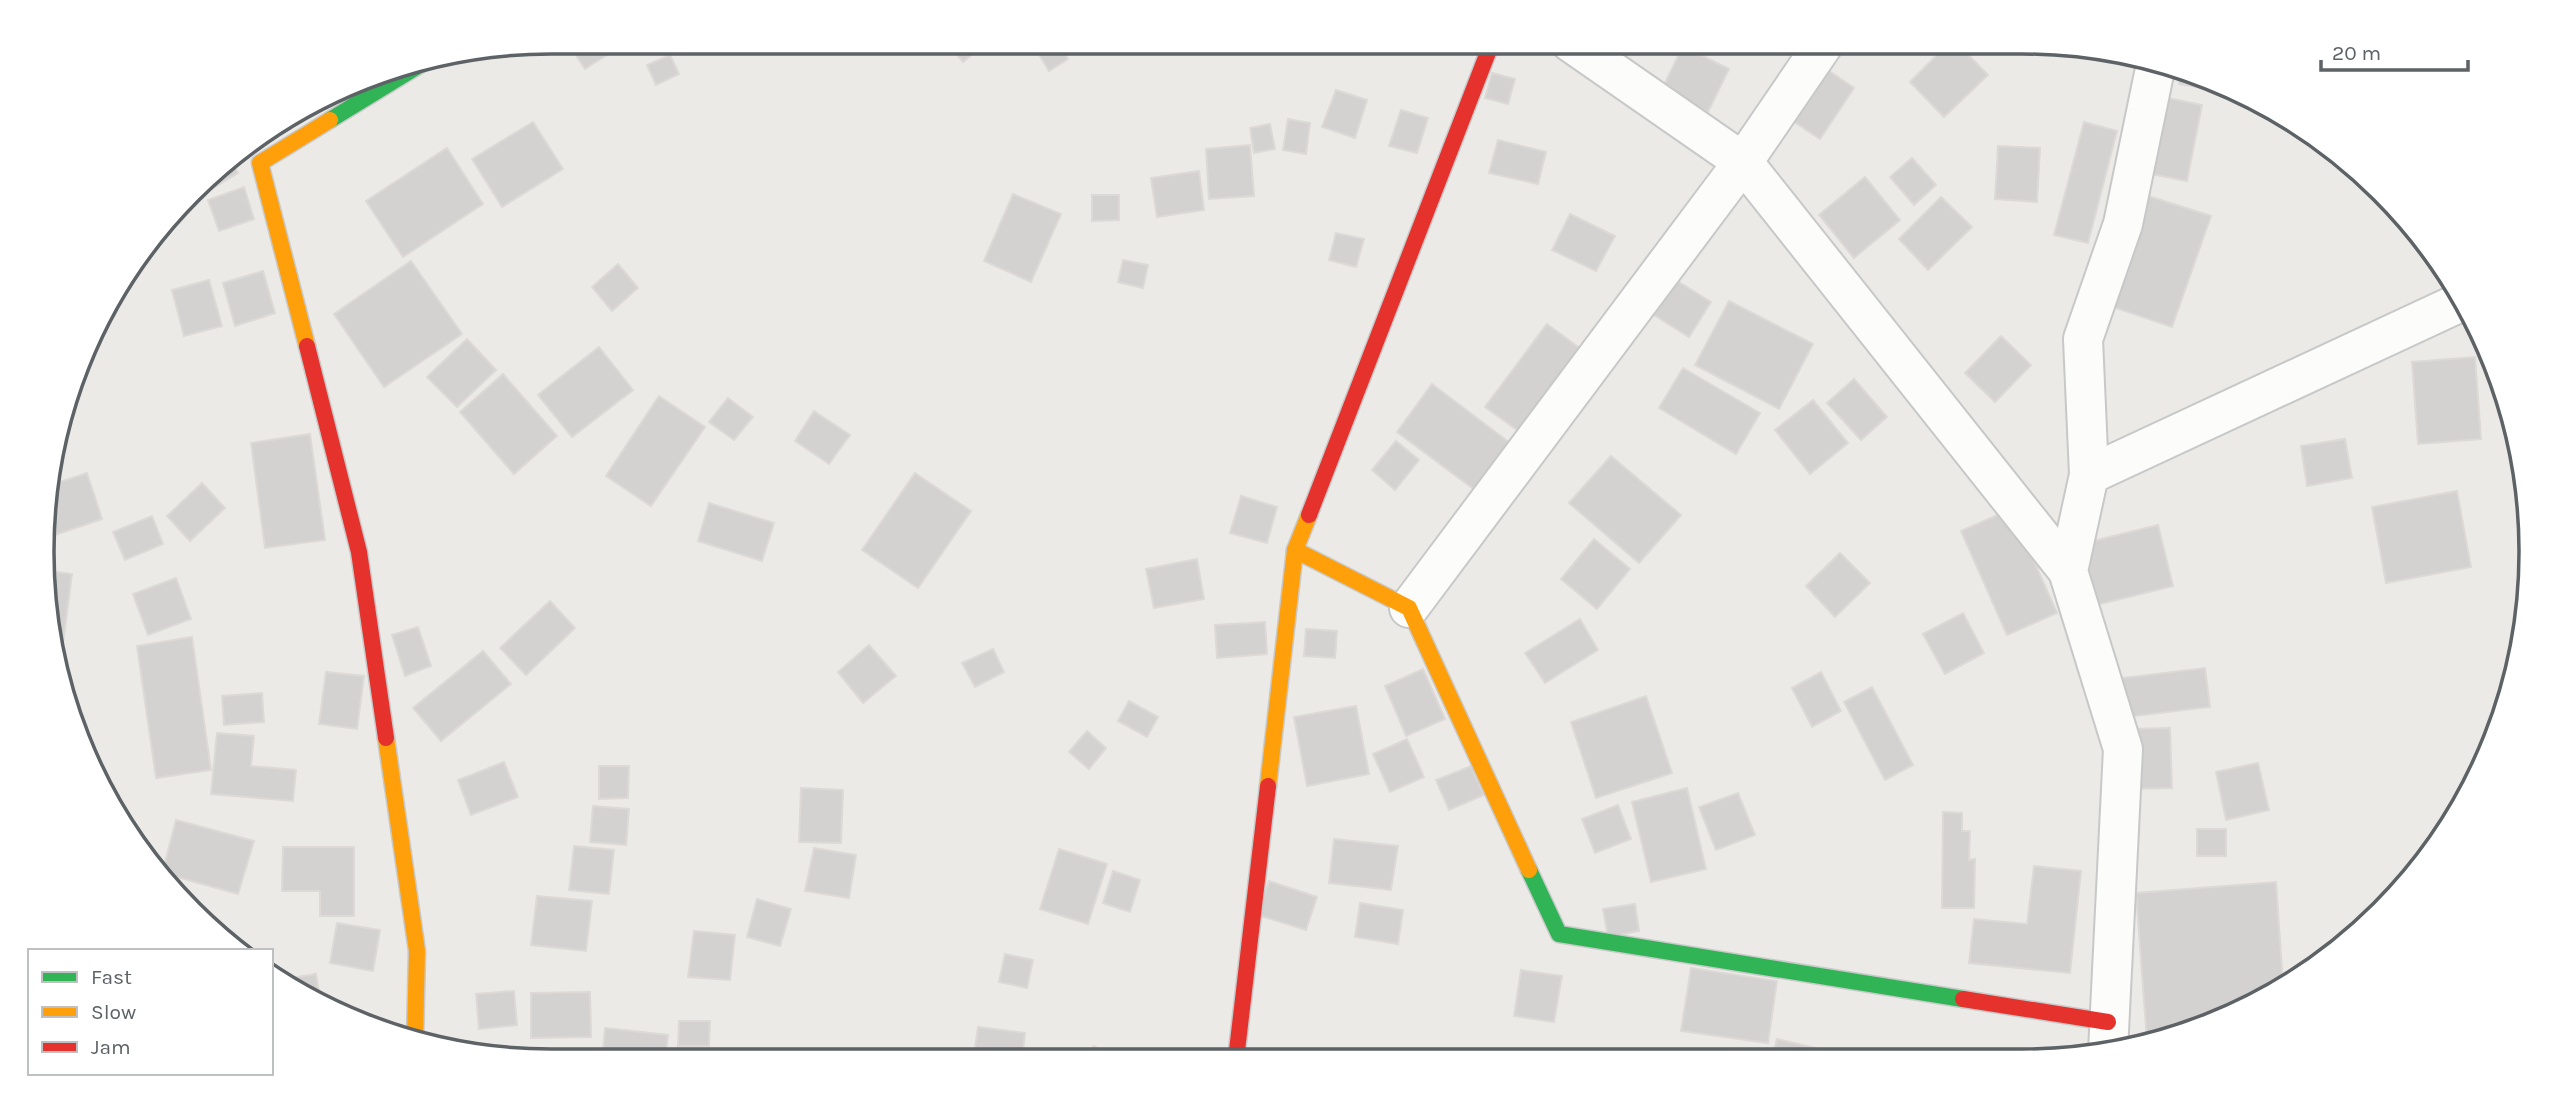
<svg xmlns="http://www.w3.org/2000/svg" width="2573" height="1103" font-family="Karla,sans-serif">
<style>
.building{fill:#d4d2d1;stroke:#dcd9d6;stroke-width:2}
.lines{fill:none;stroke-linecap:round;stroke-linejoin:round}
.street-casing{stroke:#c7c8c8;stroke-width:42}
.fast-casing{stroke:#c8c9c9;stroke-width:19}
.slow-casing{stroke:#c8c9c9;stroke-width:19}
.jam-casing{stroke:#c8c9c9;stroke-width:19}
.street{stroke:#fcfcfb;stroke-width:38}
.fast{stroke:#30b455;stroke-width:16}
.slow{stroke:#ff9f0a;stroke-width:16}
.jam{stroke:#e5322d;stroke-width:16}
.rim{fill:none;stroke:#5c6265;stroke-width:3.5}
</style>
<rect width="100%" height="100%" fill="#eceae7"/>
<g class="building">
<polygon points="567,42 627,42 585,69"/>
<polygon points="947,42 987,42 963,62"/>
<polygon points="1052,42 1058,42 1068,59 1049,71 1037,51"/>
<polygon points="1950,42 1956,42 1988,75 1944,117 1910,82"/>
<polygon points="1683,46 1729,69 1708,112 1662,89"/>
<polygon points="670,55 679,74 656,85 647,65"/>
<polygon points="1822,66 1854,88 1820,139 1787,117"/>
<polygon points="2181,68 2186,69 2240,94 2179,84"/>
<polygon points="1492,73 1515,79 1508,104 1485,98"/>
<polygon points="1336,90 1367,100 1355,138 1322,127"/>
<polygon points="2163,97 2202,105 2187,181 2146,173"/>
<polygon points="1401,110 1428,118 1417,153 1389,146"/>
<polygon points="1288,119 1310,123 1306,154 1283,150"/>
<polygon points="533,122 563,169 502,207 472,159"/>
<polygon points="2084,122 2117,131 2088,243 2054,235"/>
<polygon points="1270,124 1275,149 1254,153 1250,128"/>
<polygon points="1498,140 1546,152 1538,184 1489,173"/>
<polygon points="1250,145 1254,196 1209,199 1206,149"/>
<polygon points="1998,146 2040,148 2037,202 1995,199"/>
<polygon points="447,148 483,204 403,257 366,201"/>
<polygon points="1912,158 1936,185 1914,205 1890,177"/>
<polygon points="229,159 238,173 187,204 216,168"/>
<polygon points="1199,171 1204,210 1157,217 1151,178"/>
<polygon points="1865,177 1900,220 1854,258 1819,215"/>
<polygon points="244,187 254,219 219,231 208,200"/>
<polygon points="1013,194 1061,214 1031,282 984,261"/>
<polygon points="1092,195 1119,195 1119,220 1092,221"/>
<polygon points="2145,195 2211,216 2172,327 2107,305"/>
<polygon points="1941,197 1972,227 1928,270 1899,239"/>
<polygon points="1570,214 1615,236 1596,271 1552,250"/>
<polygon points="1336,233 1364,239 1356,267 1329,260"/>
<polygon points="1123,260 1148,265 1143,288 1118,282"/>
<polygon points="411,261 462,334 384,387 334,314"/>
<polygon points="618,264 638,288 612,311 592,287"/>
<polygon points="263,271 275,313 235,326 223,283"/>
<polygon points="1668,275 1711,302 1689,337 1646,310"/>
<polygon points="209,280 222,326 184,336 172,290"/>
<polygon points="1729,301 1813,344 1779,409 1695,365"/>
<polygon points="1547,324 1585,352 1524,435 1485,407"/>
<polygon points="2001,336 2031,365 1995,402 1965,373"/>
<polygon points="467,339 496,370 457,407 427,377"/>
<polygon points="599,347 633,390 572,437 538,395"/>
<polygon points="2475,357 2481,439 2418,444 2412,362"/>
<polygon points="1683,368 1760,413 1736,454 1659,408"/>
<polygon points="503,374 557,436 514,474 460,412"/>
<polygon points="1854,379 1887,417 1861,440 1827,403"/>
<polygon points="1432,384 1510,443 1475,490 1397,432"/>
<polygon points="659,396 705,427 651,506 606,476"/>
<polygon points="728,398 753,417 734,440 709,422"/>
<polygon points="1813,400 1848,443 1810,474 1775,430"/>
<polygon points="814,411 850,435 829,464 795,441"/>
<polygon points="310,434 325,540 265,548 251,443"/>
<polygon points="2345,439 2352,478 2307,486 2301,446"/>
<polygon points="1396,441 1419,460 1395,490 1372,470"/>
<polygon points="1611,456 1681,515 1639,563 1569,503"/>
<polygon points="87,473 102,519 43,539 48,486"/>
<polygon points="915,473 971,511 918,588 862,550"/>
<polygon points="202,483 225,508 190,541 167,516"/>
<polygon points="2457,491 2471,567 2386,583 2372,507"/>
<polygon points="1241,496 1277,507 1267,543 1230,533"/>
<polygon points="709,503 774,523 762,561 698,541"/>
<polygon points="2011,509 2057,613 2007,635 1961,531"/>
<polygon points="152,516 163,544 125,560 113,532"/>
<polygon points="2158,525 2173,586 2096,605 2081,544"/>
<polygon points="1594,539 1630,569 1597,609 1561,579"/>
<polygon points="1840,553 1870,583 1835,617 1806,586"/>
<polygon points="1197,559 1204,599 1154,608 1146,569"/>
<polygon points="44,570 72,574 62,651 52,650"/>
<polygon points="176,578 191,619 148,635 133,594"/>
<polygon points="550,601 575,628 526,675 500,648"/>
<polygon points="1963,613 1984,653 1945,674 1923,634"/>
<polygon points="1580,619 1598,650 1545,683 1525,653"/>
<polygon points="1265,622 1267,654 1217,658 1215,625"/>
<polygon points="418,627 431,666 405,676 392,635"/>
<polygon points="1306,629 1337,631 1335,658 1304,656"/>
<polygon points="192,637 211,770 156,778 137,646"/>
<polygon points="869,645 896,676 863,703 838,672"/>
<polygon points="993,649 1004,672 975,687 962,663"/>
<polygon points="483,651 511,684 441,741 413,708"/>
<polygon points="2205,668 2210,707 2127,717 2122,678"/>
<polygon points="1423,669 1445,719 1406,736 1385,686"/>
<polygon points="326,672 364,676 357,729 319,724"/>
<polygon points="1821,672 1841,711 1812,727 1792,688"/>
<polygon points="1872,687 1913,765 1885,780 1844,702"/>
<polygon points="262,693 264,722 224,725 222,696"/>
<polygon points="1646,696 1672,773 1596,798 1571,722"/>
<polygon points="1129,701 1158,717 1147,737 1118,721"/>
<polygon points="1356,706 1369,774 1307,786 1294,717"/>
<polygon points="2170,728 2172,788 2132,789 2130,729"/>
<polygon points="1087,731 1106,748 1089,769 1069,752"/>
<polygon points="217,733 254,736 251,766 296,770 293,801 211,794"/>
<polygon points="1407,739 1424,777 1390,792 1373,754"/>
<polygon points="504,762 518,797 471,815 458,780"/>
<polygon points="2258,763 2269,810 2226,820 2216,772"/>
<polygon points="599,766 629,766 628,798 599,799"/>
<polygon points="1471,766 1484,795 1449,810 1436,780"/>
<polygon points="801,788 843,790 841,843 799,842"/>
<polygon points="1687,788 1706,869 1651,882 1632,802"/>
<polygon points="1738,793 1755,835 1716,850 1699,807"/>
<polygon points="1618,805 1631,839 1595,853 1582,819"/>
<polygon points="593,806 629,809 626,845 590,842"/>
<polygon points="1943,812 1962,813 1962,831 1970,831 1969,860 1975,859 1974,908 1942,908"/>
<polygon points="176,820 254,841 238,894 166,874 163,870"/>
<rect x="2197" y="829" width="29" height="27"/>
<polygon points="1334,839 1398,846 1391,890 1329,883"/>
<polygon points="574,846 614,850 609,894 569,890"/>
<polygon points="283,847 354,847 354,916 320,916 320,891 282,891"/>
<polygon points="814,848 856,855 849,898 805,891"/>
<polygon points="1059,849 1107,864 1088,924 1040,909"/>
<polygon points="2034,866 2081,871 2070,973 1969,963 1974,919 2027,924"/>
<polygon points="1113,871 1140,880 1130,912 1103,903"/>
<polygon points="1269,881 1317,897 1306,930 1258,915"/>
<polygon points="2276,882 2283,984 2217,1022 2147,1041 2136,893"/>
<polygon points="537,896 592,901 586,951 531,945"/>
<polygon points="757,899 791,909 780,946 747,937"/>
<polygon points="1360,903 1403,910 1398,944 1355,937"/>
<polygon points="1635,904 1639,931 1608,937 1603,909"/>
<polygon points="337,923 380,930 373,971 330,963"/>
<polygon points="694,931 735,935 730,980 688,977"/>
<polygon points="1005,954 1033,960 1027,988 999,982"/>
<polygon points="1691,968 1777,981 1768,1043 1681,1031"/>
<polygon points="1521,970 1562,976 1554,1022 1514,1016"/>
<polygon points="316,974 321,1004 286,985 285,979"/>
<polygon points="514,991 517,1025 479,1029 476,994"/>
<polygon points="590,992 591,1037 531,1038 531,993"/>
<polygon points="679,1021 710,1021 709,1046 678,1046"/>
<polygon points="978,1027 1025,1033 1022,1060 974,1055"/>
<polygon points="605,1028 668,1035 665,1061 602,1061"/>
<polygon points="1777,1039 1816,1048 1814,1057 1772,1057"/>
<polygon points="1094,1046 1113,1059 1086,1059"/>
<polygon points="774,1049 820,1056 819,1060 772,1060"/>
<polygon points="1890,1051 1924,1057 1889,1057"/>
<polygon points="968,1055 968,1060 907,1060 907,1056"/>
</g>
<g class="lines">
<defs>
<g id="street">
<polyline points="1570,42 1743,162 2068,571"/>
<polyline points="2089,475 2463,301"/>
<polyline points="1409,608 1743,162 1825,42"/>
<polyline points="2108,1051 2123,749 2068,571 2089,475 2083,339 2123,224 2156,64"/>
</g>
<g id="fast">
<polyline points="330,120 423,63"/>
<polyline points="1529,870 1559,934 1963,999"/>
</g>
<g id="slow">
<polyline points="307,346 260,163 330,120"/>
<polyline points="1295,550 1409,608 1529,870"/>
<polyline points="386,738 417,951 415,1038"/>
<polyline points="1268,786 1295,550 1309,515"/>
</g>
<g id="jam">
<polyline points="307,346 359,552 386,738"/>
<polyline points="1309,515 1492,42"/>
<polyline points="1963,999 2108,1022"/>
<polyline points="1236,1059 1268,786"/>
</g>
</defs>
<use href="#street" class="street-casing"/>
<use href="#fast" class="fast-casing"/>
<use href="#slow" class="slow-casing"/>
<use href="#jam" class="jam-casing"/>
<use href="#street" class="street"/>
<use href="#fast" class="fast"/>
<use href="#slow" class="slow"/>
<use href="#jam" class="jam"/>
</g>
<path d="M0 0H2573V1103H0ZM551 54H2022A497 497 0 0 1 2519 551V552A497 497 0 0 1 2022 1049H551A497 497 0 0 1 54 552V551A497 497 0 0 1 551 54Z" fill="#fff" fill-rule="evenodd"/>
<path class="rim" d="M551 54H2022A497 497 0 0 1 2519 551V552A497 497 0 0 1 2022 1049H551A497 497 0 0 1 54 552V551A497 497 0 0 1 551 54Z"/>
<rect x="28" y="949" width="245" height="126" fill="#ffffff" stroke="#bec0c1" stroke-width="2"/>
<rect x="42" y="972" width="35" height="10" fill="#30b455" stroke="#bec0c1" stroke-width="2"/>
<text x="91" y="984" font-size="21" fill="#5c6265">Fast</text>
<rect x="42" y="1007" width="35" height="10" fill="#ff9f0a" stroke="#bec0c1" stroke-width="2"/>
<text x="91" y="1019" font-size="21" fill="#5c6265">Slow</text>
<rect x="42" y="1042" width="35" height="10" fill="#e5322d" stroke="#bec0c1" stroke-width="2"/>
<text x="91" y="1054" font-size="21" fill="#5c6265">Jam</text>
<path d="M2321 60v10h147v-10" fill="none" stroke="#5c6265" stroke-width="3.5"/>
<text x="2332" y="60" font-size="21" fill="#5c6265" stroke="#ffffff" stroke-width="5" paint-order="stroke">20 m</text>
</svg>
